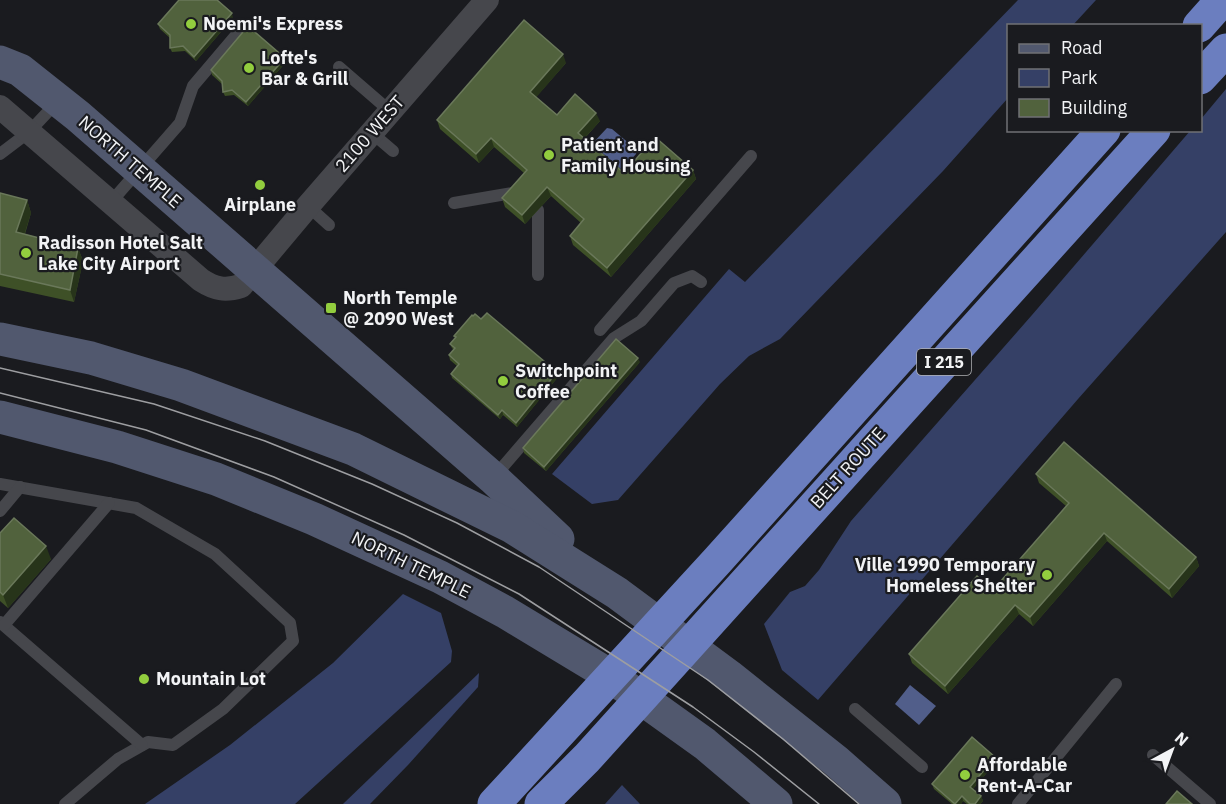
<svg xmlns="http://www.w3.org/2000/svg" width="1226" height="804" font-family="'IBM Plex Sans',sans-serif">
<style>
.green{fill:#354066}
.water{fill:#515e8a}
.lines{fill:none;stroke-linecap:round;stroke-linejoin:round}
.lane{stroke:#46474c;stroke-width:12}
.street{stroke:#46474c;stroke-width:24}
.secondary{stroke:#51586e;stroke-width:33}
.highway{stroke:#6b7ebf;stroke-width:33}
.tram{stroke:#9d9ea1;stroke-width:1.5}
.wall{fill:#3e5027}
.shaded-wall{fill:#27341a}
.building{fill:#51623d;stroke:#6a785a;stroke-width:1.5}
.poi-dot{fill:#92cd3e;stroke:#1a1b1f;stroke-width:2}
.labels{text-anchor:middle;stroke-width:4.5;stroke-linejoin:round;paint-order:stroke}
.shield{fill:#1a1b1f;stroke:#b1b2b5;stroke-width:1.5}
.shield-label{font-size:16px;font-weight:bold;fill:#f2f3f5}
.poi-label{font-size:18px;font-weight:bold;fill:#f2f3f5;stroke:#1a1b1f;text-anchor:start}
.street-label{font-size:18px;fill:#f2f3f5;stroke:#1a1b1f}
</style>
<rect width="100%" height="100%" fill="#1a1b1f"/>
<g class="green">
<polygon points="1018,0 1096,0 1073,25 1008,26 1008,98 943,171 780,339 749,356 720,384 618,500 592,504 552,474 729,269 745,282"/>
<polygon points="1226,89 1226,232 1078,399 818,700 782,670 764,624 790,592 805,586 819,570 851,521 1032,315 1190,131 1200,130 1201,119"/>
<polygon points="403,594 441,613 452,651 451,662 295,804 145,804 230,745 333,663"/>
<polygon points="479,673 478,687 408,765 370,804 343,804"/>
<polygon points="622,785 640,804 605,804"/>
</g>
<g class="water">
<polygon points="607,128 612,129 637,150 636,154 622,170 592,144"/>
<polygon points="910,685 936,706 919,725 895,704"/>
</g>
<g class="lines">
<g class="lane">
<polyline points="339,67 391,112"/>
<polyline points="372,133 393,151"/>
<polyline points="0,154 29,132 58,101"/>
<polyline points="111,202 180,123 193,86 238,33"/>
<polyline points="454,203 518,192"/>
<polyline points="308,206 329,225"/>
<polyline points="538,275 538,210"/>
<polyline points="600,330 751,156"/>
<polyline points="494,477 614,338 641,321 674,283 692,276 701,282"/>
<polyline points="0,484 136,508 215,554 290,623 293,641 223,709 173,745 148,742 118,759 65,804"/>
<polyline points="0,511 20,487"/>
<polyline points="0,622 142,745"/>
<polyline points="4,625 109,503"/>
<polyline points="855,709 922,767"/>
<polyline points="1153,755 1210,804"/>
<polyline points="1018,804 1116,684"/>
</g>
<path class="street" d="M0,107L201,280C215,289 225,291 241,286L308,206L487,0"/>
<g class="secondary">
<polyline points="0,62 20,70 78,116 493,478 558,539"/>
<polyline points="0,339 91,358 181,385 353,449 512,527 617,593 729,676 836,761 885,804"/>
<polyline points="0,417 117,447 216,479 314,519 440,577 505,612 606,673 705,744 776,804"/>
</g>
<g class="highway">
<polyline points="1199,26 1222,0"/>
<polyline points="1200,78 1226,50"/>
<polyline points="494,804 717,561 1104,130"/>
<polyline points="541,804 587,758 1154,130"/>
</g>
<g class="tram">
<polyline points="0,368 154,404 265,441 372,484 457,523 539,567 708,680 783,739 859,804"/>
<polyline points="0,393 146,430 274,477 404,535 519,594 693,707 754,752 819,804"/>
</g>
</g>
<g class="wall">
<polygon points="233,18 196,61 185,51 172,52 170,48 170,38 160,29 158,24"/>
<polygon points="285,58 286,62 248,106 234,95 225,96 223,92 222,84 212,75 211,70"/>
<polygon points="566,63 536,97 557,115 600,121 584,139 624,173 693,170 696,179 611,277 573,245 570,236 581,223 551,196 525,224 505,207 502,198 524,173 494,147 479,163 440,129 437,120"/>
<polygon points="0,193 27,200 31,213 25,234 78,248 83,261 74,302 0,286"/>
<polygon points="481,319 557,372 558,377 517,427 503,415 500,419 452,378 451,374 457,366 450,360 449,355 454,350 452,348 450,344 455,338 454,336"/>
<polygon points="640,362 546,471 524,453 523,448"/>
<polygon points="1036,474 1196,557 1199,566 1172,598 1107,541 1033,626 1019,614 948,694 912,663 909,654 993,590 1066,506 1039,483"/>
<polygon points="0,533 51,559 8,608 0,601"/>
<polygon points="995,757 997,761 973,789 981,796 983,801 980,804 967,804 963,801 961,804 952,804 934,789 932,784"/>
</g>
<g class="shaded-wall">
<polygon points="232,13 233,18 196,61 194,57"/>
<polygon points="563,54 566,63 533,101 530,92"/>
<polygon points="285,58 286,62 248,106 246,102"/>
<polygon points="596,113 600,121 581,142 578,133"/>
<polygon points="491,138 494,147 479,163 476,154"/>
<polygon points="693,170 696,179 611,277 607,268"/>
<polygon points="547,187 551,196 525,224 522,215"/>
<polygon points="27,200 31,213 21,245 16,232"/>
<polygon points="78,248 83,261 74,302 70,290"/>
<polygon points="638,358 640,362 546,471 544,467"/>
<polygon points="557,372 558,377 517,427 516,423"/>
<polygon points="502,410 503,415 500,419 498,415"/>
<polygon points="1104,533 1107,541 1033,626 1030,617"/>
<polygon points="46,546 51,559 8,608 3,595"/>
<polygon points="1196,557 1199,566 1172,598 1169,589"/>
<polygon points="1015,605 1019,614 948,694 945,686"/>
<polygon points="995,757 997,761 971,791 970,787"/>
<polygon points="962,796 963,801 961,804 955,804"/>
<polygon points="981,796 983,801 980,804 975,804"/>
</g>
<g class="building">
<polygon points="179,0 217,0 232,13 194,57 183,46 170,48 170,35 158,24"/>
<polygon points="524,20 563,54 530,92 557,115 575,94 596,113 578,133 624,173 655,137 693,170 607,268 570,236 584,219 547,187 522,215 502,198 527,170 491,138 476,154 437,120"/>
<polygon points="248,26 285,58 246,102 232,90 223,92 222,81 211,70"/>
<polygon points="0,193 27,200 16,232 78,248 70,290 0,274"/>
<polygon points="487,313 557,372 516,423 502,410 498,415 451,374 459,364 449,355 455,348 450,344 456,337 454,336 472,315 473,316 475,314 481,319"/>
<polygon points="616,339 638,358 544,467 523,448"/>
<polygon points="1064,442 1196,557 1169,589 1104,533 1030,617 1015,605 945,686 909,654 977,576 993,590 1069,503 1036,474"/>
<polygon points="14,518 46,546 3,595 0,592 0,533"/>
<polygon points="972,737 995,757 970,787 981,796 975,804 970,804 962,796 955,804 932,784"/>
<polygon points="1177,791 1192,804 1166,804"/>
</g>
<g class="poi-dot">
<circle cx="191" cy="24" r="6"/>
<circle cx="249" cy="68" r="6"/>
<circle cx="549" cy="155" r="6"/>
<circle cx="260" cy="185" r="6"/>
<circle cx="26" cy="253" r="6"/>
<rect x="325" y="302" width="12" height="12" rx="3"/>
<circle cx="503" cy="381" r="6"/>
<circle cx="1047" cy="575" r="6"/>
<circle cx="144" cy="679" r="6"/>
<circle cx="965" cy="775" r="6"/>
</g>
<g class="labels">
<rect class="shield" x="917" y="349" width="54" height="26" rx="4.5"/>
<g class="shield-label">
<text x="944" y="368">I 215</text>
</g>
<g class="poi-label">
<text x="203" y="30">Noemi's Express</text>
<text x="261" y="64">Lofte's<tspan x="261" dy="21">Bar &amp; Grill</tspan></text>
<text x="561" y="151">Patient and<tspan x="561" dy="21">Family Housing</tspan></text>
<text x="260" y="211" text-anchor="middle">Airplane</text>
<text x="38" y="249">Radisson Hotel Salt<tspan x="38" dy="21">Lake City Airport</tspan></text>
<text x="343" y="304">North Temple<tspan x="343" dy="21">@ 2090 West</tspan></text>
<text x="515" y="377">Switchpoint<tspan x="515" dy="21">Coffee</tspan></text>
<text x="1035" y="571" text-anchor="end">Ville 1990 Temporary<tspan x="1035" dy="21">Homeless Shelter</tspan></text>
<text x="156" y="685">Mountain Lot</text>
<text x="977" y="771">Affordable<tspan x="977" dy="21">Rent-A-Car</tspan></text>
</g>
<g class="street-label">
<text transform="translate(370 134) rotate(-49)" y="6">2100 WEST</text>
<text transform="translate(130 162) rotate(41)" y="6">NORTH TEMPLE</text>
<text transform="translate(848 468) rotate(-48)" y="6">BELT ROUTE</text>
<text transform="translate(411 565) rotate(26)" y="6">NORTH TEMPLE</text>
</g>
</g>
<rect x="1007" y="24" width="195" height="108" fill="#1a1b1f" stroke="#707175" stroke-width="1.5"/>
<rect x="1019" y="44" width="30" height="9" fill="#51586e" stroke="#707175" stroke-width="1.5"/>
<text x="1061" y="54" font-size="18" fill="#f2f3f5">Road</text>
<rect x="1019" y="69" width="30" height="18" fill="#354066" stroke="#707175" stroke-width="1.5"/>
<text x="1061" y="84" font-size="18" fill="#f2f3f5">Park</text>
<rect x="1019" y="99" width="30" height="18" fill="#51623d" stroke="#707175" stroke-width="1.5"/>
<text x="1061" y="114" font-size="18" fill="#f2f3f5">Building</text>
<g transform="translate(1172 750) rotate(41)" stroke="#1a1b1f" stroke-width="4.5" paint-order="stroke">
<path d="M0-4.5L10 22L0 15L-10 22Z" fill="#f2f3f5"/>
<text y="-9" font-size="16" font-weight="bold" text-anchor="middle" fill="#f2f3f5">N</text>
</g>
</svg>
